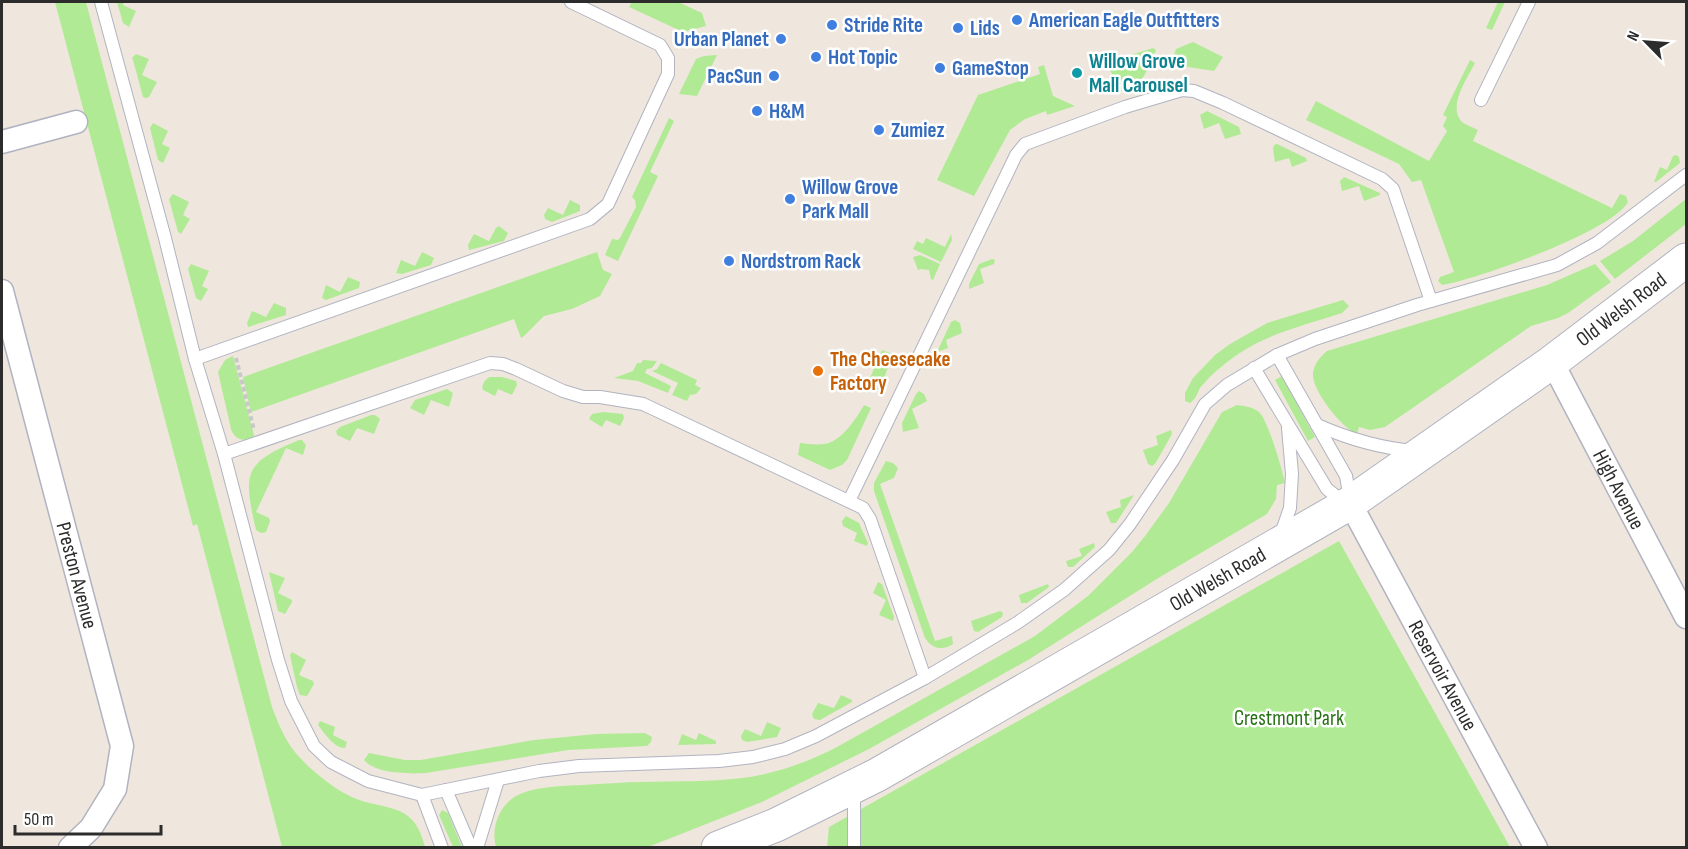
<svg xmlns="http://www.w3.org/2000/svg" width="1688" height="849" font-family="'Sofia Sans Condensed',sans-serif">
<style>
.green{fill:#b1ea94}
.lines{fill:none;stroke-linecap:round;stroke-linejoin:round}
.lane-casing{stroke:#b1b3c1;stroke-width:14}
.street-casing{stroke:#b1b3c1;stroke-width:25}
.secondary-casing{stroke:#b1b3c1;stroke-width:35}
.path{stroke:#c8c8c8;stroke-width:4;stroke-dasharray:4.5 3;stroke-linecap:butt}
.lane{stroke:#fff;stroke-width:12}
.street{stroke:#fff;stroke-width:22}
.secondary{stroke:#fff;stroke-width:33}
.shop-dot{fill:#3f7fe0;stroke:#fff;stroke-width:2}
.culture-dot{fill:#0f9aa8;stroke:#fff;stroke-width:2}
.food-dot{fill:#e8710a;stroke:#fff;stroke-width:2}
.labels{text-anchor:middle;stroke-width:5;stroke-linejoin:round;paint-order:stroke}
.shop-label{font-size:21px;font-weight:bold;fill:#366cbe;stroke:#fff;text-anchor:start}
.culture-label{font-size:21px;font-weight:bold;fill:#0d838f;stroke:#fff;text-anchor:start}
.street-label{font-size:21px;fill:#2c2c2c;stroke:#fff}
.food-label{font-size:21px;font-weight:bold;fill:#c56008;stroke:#fff;text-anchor:start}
.park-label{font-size:21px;fill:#267113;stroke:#fff}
</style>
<rect width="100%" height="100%" fill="#efe7dd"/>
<g class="green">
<path d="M55,2H86L272,707C278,722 284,739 295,752C305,765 329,785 344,793C380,814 413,796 425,847H282L197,524L193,526Z"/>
<polygon points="117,2 124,2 123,5 136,11 129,27 123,23"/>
<polygon points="632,2 678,2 702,13 706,26 683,32 629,7"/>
<polygon points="1498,2 1505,2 1492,30 1486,28"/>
<polygon points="1193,42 1223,57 1214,71 1175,65 1174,55 1176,49"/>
<path d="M1153,48L1156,50C1143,76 1147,84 1117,92L1106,86L1112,74L1109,68L1112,61Z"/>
<polygon points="136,54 149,59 142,75 157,82 149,97 146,98 143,97 133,60 132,58"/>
<polygon points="717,55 697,96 679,94 696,59 704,56"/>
<path d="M1470,60L1475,63C1468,77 1448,105 1461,121C1465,125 1473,127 1478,130L1473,141L1612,208L1620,194L1626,196L1628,202C1613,231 1475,280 1442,285L1438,281L1440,277L1454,272L1421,180L1412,182L1399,164L1306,120L1316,101L1429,161L1447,131L1443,126L1447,117L1443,115Z"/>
<polygon points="1044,65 1053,96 1075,106 1047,115 1046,111 1025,119 1010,130 974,196 937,180 978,95 1040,74 1038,67"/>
<polygon points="1207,111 1239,127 1241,134 1225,139 1219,123 1204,129 1200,115"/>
<polygon points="669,118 674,121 650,172 658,176 618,261 605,255 612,239 618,240 620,238 636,207 635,200 632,197"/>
<polygon points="153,123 168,131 162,144 170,148 163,163 158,160 150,128"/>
<polygon points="1277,144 1306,158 1307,161 1292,167 1289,158 1275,162 1273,149 1274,145"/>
<polygon points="1676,155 1679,157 1680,163 1656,182 1654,182 1660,167 1667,170 1673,156"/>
<polygon points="1344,177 1380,193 1380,195 1364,201 1359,186 1342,191 1340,181"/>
<polygon points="173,194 189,202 183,215 190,219 181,234 178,232 169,199"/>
<polygon points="1686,199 1686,224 1615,279 1600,261 1633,241"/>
<polygon points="570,200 580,205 580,211 552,222 545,219 544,215 548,208 563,215"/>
<polygon points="499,226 508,233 504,241 469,250 468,245 474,234 489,241 496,228"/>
<polygon points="951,234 952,240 941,262 913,249 917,241 923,244 926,238 945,247"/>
<polygon points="422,252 434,258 431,265 402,274 396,273 401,260 415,266"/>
<polygon points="597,252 603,270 612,274 600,296 572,309 544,316 524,336 521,338 514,319 251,412 243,377"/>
<polygon points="920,255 940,264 933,280 931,279 929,270 921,269 918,270 913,257"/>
<polygon points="992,259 995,260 994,264 980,269 984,283 969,289 969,284 979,264"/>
<polygon points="191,264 209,271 202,286 208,289 201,301 196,298 188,269"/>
<path d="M1595,264L1611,282L1568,313L1558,318L1531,326L1385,427L1370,430L1359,427L1357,434C1342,428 1313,392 1313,375C1313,365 1320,357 1327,351L1547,285Z"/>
<polygon points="348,277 360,282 359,288 326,300 322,298 326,285 340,292"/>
<path d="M1343,300L1349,306L1342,313C1297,328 1257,335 1220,368C1213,373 1206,381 1200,388C1197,394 1196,399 1190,403L1185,401V393L1193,378L1215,355L1230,344L1267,323Z"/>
<polygon points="274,303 286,308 286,315 248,327 247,323 252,311 266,317"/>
<polygon points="955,320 960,323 962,333 946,340 948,348 937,352 951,322"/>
<polygon points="882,350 890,353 893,361 891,367 888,367 880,390 876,388 878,382 870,378"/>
<path d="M233,356L255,439C245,441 235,441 231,429L218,372L225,360Z"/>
<polygon points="643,360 657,361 652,368 647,369 645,373 671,386 668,393 638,381 614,378 633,371 637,363 641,363"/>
<polygon points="661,363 697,380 695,385 701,388 696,394 690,395 687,401 672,395 678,383 652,371 657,369"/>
<polygon points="1282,376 1315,437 1308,441 1275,380"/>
<path d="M490,377H502L516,381L517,385L512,395L498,389L495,396L483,390C481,385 485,379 490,377Z"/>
<polygon points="447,389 453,393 449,407 431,400 424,415 410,408 415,400"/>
<polygon points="919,391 924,394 927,401 912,409 919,428 903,432 902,423 916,394"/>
<path d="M864,405L871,408L847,460L842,465L830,470L798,455L800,443C808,444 816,445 824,444C840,443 857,418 864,405Z"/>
<path d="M1237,405C1244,406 1253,407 1259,412C1268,420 1282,469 1285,483L1277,485L1276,499L1267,514L1160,577L1028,660L869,749L762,802L648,847H496C491,829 498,806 516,796C535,786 562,786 583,785C603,784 623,782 642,782C676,781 709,782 742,778C775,774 808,762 837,747L1035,636L1088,596L1132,552L1145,536L1169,503L1222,412Z"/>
<polygon points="603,412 623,414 624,418 620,426 606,420 602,427 589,419 592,414"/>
<polygon points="371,415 375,415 380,419 374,434 357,428 350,441 337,435 336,431 340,427"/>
<polygon points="1171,430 1172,434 1155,464 1152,466 1148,464 1143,450 1158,445 1156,436"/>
<path d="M299,440H302L306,445L303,455L286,448L256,512L269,518L270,521L266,532L261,533L256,530C243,473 243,463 299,440Z"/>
<path d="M886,461L893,463L898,468L894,478L880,484L935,641L952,636L953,644C943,651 932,649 925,638L874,491V483Z"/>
<polygon points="1134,495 1116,523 1111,523 1106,512 1121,507 1120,500"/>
<polygon points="846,516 859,523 868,543 867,546 854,541 857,533 843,526 842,521"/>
<polygon points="1339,541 1510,847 827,848 829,827"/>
<polygon points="1094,543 1095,547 1073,567 1068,567 1066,561 1082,556 1079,549"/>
<polygon points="269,572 285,578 278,593 292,600 292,602 285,614 278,611"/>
<polygon points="878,582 882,584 894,617 893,621 879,615 886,600 873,593"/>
<polygon points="1048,584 1049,587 1027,603 1021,603 1019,595"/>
<polygon points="1000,611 1003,613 1002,617 978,632 974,631 971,621"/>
<polygon points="292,652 306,660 299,675 313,681 314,684 307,696 300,695 297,687 290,655"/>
<polygon points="841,695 852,700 852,702 820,720 814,719 812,714 818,703 834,708"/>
<path d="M320,721L335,727L333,735L347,742L345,748C334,748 325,734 318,725Z"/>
<polygon points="767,722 781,728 777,737 747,742 742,740 741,736 745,729 761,736"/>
<path d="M645,733L652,737L651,742L647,746L568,750L426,773C409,774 376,774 364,760L369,753L405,760H421L534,740L596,734Z"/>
<polygon points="699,733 716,741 716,744 678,745 682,734 696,740"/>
<polygon points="442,810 448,813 462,847 453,847 439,815"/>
</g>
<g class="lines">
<defs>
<g id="lane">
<polyline points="101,2 165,238 195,359 224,454 278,660 291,701 314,746 331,762 368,781 422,795 539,771 579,766 719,761 753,757 785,749 816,736 925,678 1017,623 1064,590 1109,550 1130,524 1173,460 1205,404 1227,385 1277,355 1315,339 1417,305 1557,265 1597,243 1686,175"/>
<polyline points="1481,100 1529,2"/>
<polyline points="1277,355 1346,476 1350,499"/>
<polyline points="195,359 590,219 608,204 668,74 668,58 660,45 571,2"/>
<polyline points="1254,368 1327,489 1337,497 1347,502"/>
<path d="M1317,425C1349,439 1379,448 1414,451"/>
<polyline points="224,454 490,363 503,364 516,369 563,391 583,397 600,397 643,404 863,508 870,519 925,678"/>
<polyline points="849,501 1016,155 1025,144 1125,107 1182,90 1194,91 1223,103 1382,179 1393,189 1431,301"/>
<polyline points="1281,534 1290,508 1292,474 1288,428"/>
<polyline points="446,790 471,848"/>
<polyline points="422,795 442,848"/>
<polyline points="477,848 498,780"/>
<polyline points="854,848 854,789"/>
</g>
<g id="street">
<polyline points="2,142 76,122"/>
<path id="s1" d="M2,291L122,746L115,789L91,828L70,848"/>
<path id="s2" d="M1552,362L1686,617"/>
<path id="s3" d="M1350,503L1536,848"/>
</g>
<g id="secondary">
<path id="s4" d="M718,848L776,825L877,775L1350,503L1552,362L1686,260"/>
</g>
</defs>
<use href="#lane" class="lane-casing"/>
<use href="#street" class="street-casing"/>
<use href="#secondary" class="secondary-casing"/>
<polyline class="path" points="236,358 254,430"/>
<use href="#lane" class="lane"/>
<use href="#street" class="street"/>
<use href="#secondary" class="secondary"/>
</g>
<g class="shop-dot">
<circle cx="1017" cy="20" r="6"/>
<circle cx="832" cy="25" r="6"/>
<circle cx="958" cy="28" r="6"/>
<circle cx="781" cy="39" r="6"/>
<circle cx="816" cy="57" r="6"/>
<circle cx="940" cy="68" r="6"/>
<circle cx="774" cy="76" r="6"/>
<circle cx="757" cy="111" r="6"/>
<circle cx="879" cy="130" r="6"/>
<circle cx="790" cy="199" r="6"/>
<circle cx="729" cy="261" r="6"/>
</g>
<circle class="culture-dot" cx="1077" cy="73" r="6"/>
<circle class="food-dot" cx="818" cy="371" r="6"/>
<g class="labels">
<g class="shop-label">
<text x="1029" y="27">American Eagle Outfitters</text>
<text x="844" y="32">Stride Rite</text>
<text x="970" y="35">Lids</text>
<text x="769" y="46" text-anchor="end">Urban Planet</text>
<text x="828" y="64">Hot Topic</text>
<text x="952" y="75">GameStop</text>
<text x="762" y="83" text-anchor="end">PacSun</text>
<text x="769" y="118">H&amp;M</text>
<text x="891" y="137">Zumiez</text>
<text x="802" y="194">Willow Grove<tspan x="802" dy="24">Park Mall</tspan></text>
<text x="741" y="268">Nordstrom Rack</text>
</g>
<g class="culture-label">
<text x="1089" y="68">Willow Grove<tspan x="1089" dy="24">Mall Carousel</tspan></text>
</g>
<g class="street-label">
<text dy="7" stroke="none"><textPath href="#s4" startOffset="1054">Old Welsh Road</textPath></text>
<text dy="7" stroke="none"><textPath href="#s2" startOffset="144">High Avenue</textPath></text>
<text dy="7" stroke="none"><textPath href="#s1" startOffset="294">Preston Avenue</textPath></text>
<text dy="7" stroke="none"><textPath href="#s4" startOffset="568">Old Welsh Road</textPath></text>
<text dy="7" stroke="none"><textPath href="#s3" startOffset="196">Reservoir Avenue</textPath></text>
</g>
<g class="food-label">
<text x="830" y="366">The Cheesecake<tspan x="830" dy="24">Factory</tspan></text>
</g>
<g class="park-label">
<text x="1289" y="725">Crestmont Park</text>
</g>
</g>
<rect width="1688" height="849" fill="none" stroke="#2c2c2c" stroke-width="6"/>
<g transform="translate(1646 42) rotate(295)" stroke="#ffffff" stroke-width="4.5" paint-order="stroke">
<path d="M0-4.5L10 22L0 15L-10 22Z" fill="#2c2c2c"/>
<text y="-9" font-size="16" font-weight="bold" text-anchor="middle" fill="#2c2c2c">N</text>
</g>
<path d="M15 825v9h146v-9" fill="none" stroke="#2c2c2c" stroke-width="3"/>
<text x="24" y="825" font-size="18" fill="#2c2c2c" stroke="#ffffff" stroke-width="4.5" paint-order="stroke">50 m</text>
</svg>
